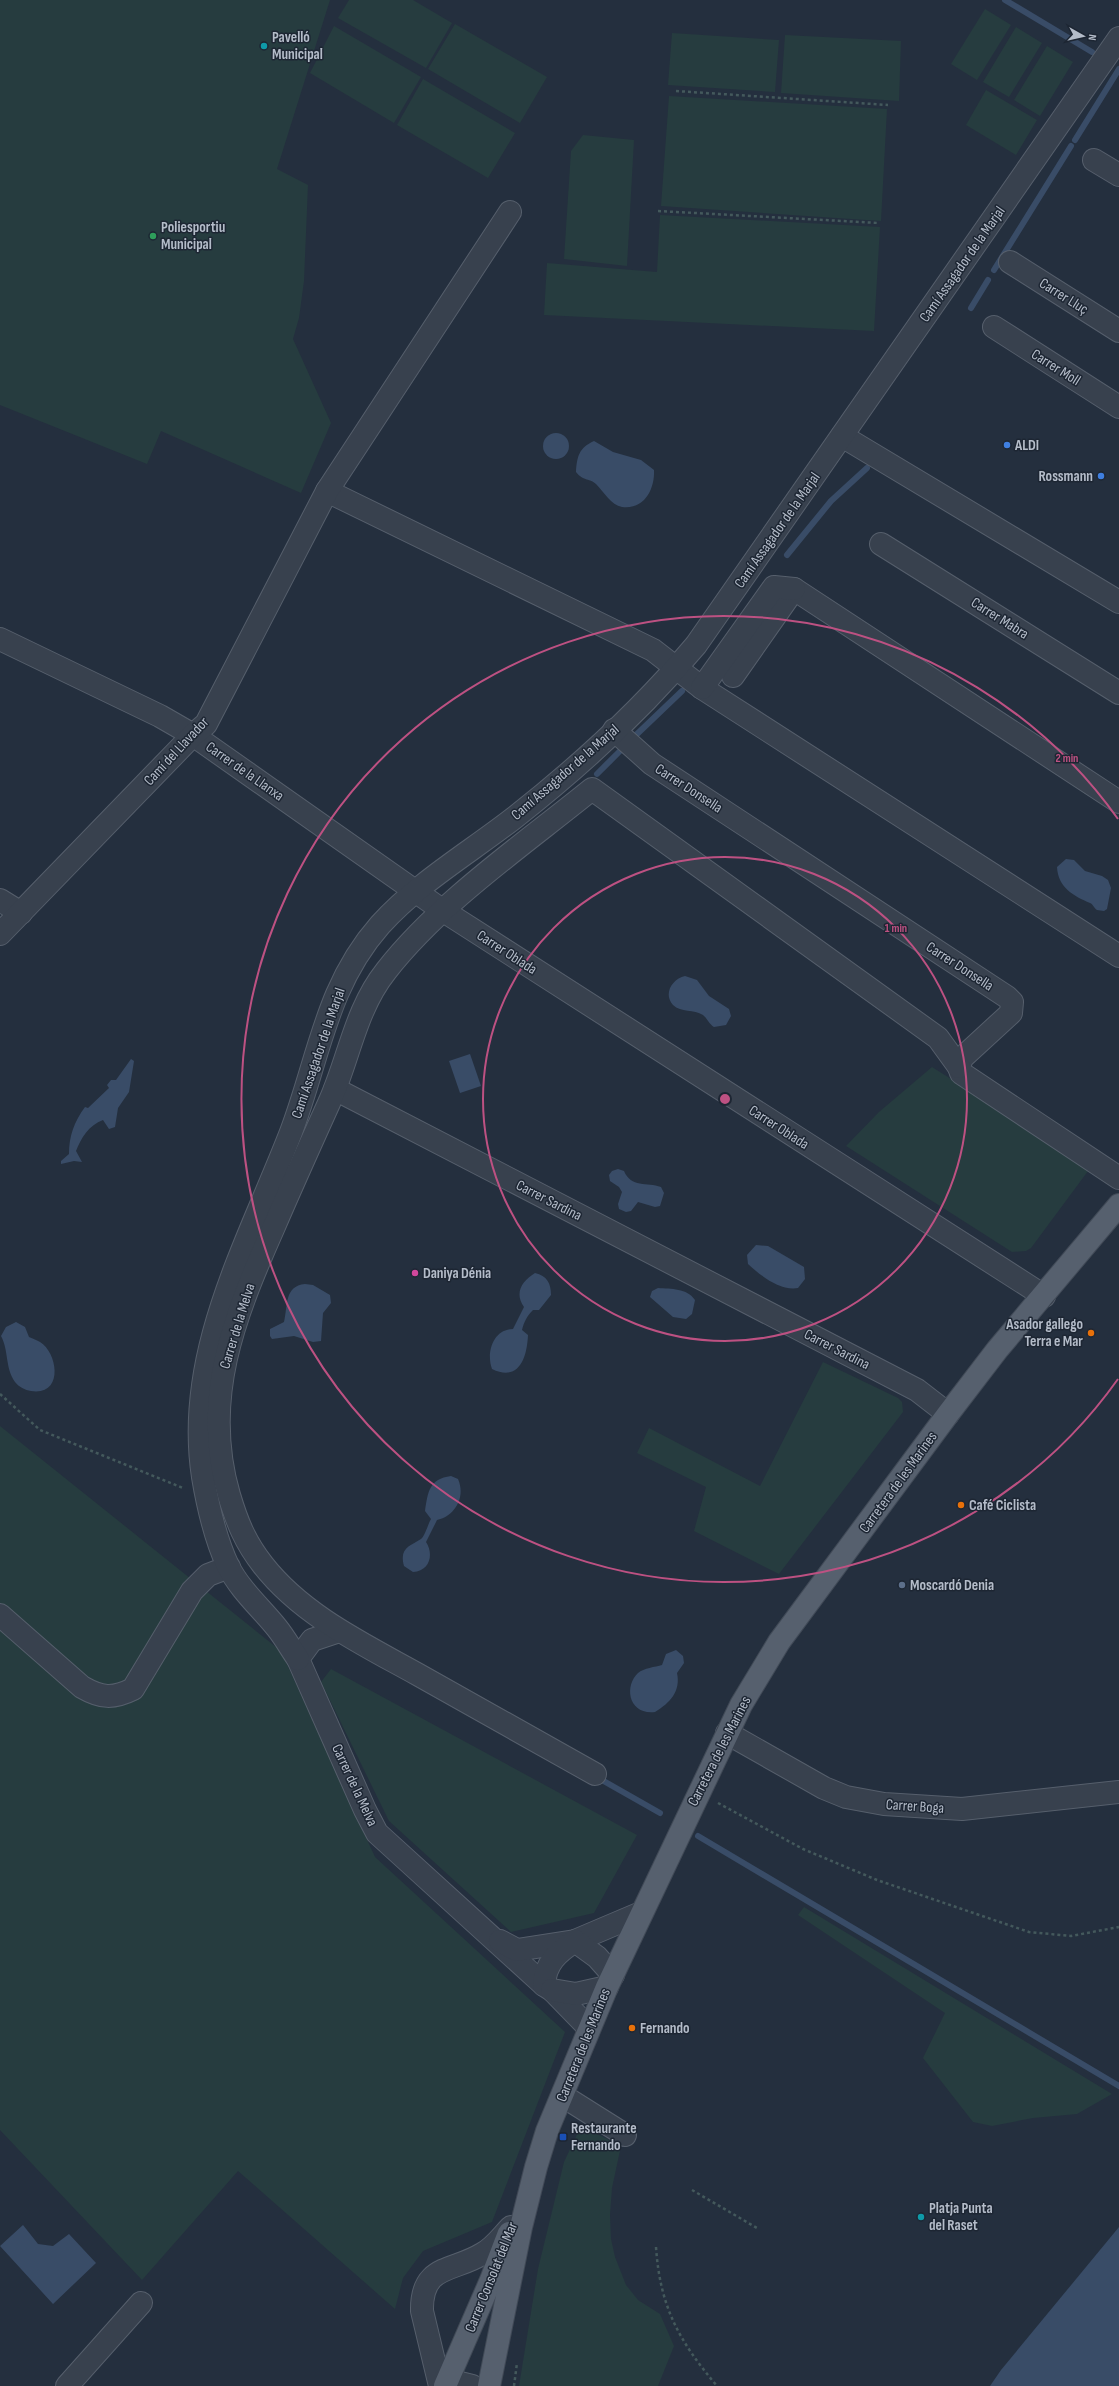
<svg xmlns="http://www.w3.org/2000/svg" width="1119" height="2386" font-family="'Sofia Sans Condensed',sans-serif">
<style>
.green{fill:#263c3f}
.water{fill:#394c67}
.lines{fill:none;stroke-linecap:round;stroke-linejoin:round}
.stream{stroke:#394c67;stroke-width:6}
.minor-casing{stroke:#565f6c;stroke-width:24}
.major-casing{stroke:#414a57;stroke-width:24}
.path{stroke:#44595c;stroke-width:2.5;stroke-dasharray:3 3;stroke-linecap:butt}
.minor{stroke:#38414e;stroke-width:22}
.major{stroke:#56606e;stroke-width:22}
.ring{fill:none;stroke:#bd5182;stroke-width:2}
.culture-dot{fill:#0f9aa8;stroke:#1d2633;stroke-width:1.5}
.leisure-dot{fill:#2e9e5b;stroke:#1d2633;stroke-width:1.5}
.shop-dot{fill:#3f7fe0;stroke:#1d2633;stroke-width:1.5}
.hotel-dot{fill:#d1479c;stroke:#1d2633;stroke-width:1.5}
.food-dot{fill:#e8710a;stroke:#1d2633;stroke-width:1.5}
.service-dot{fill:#5c6f8a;stroke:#1d2633;stroke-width:1.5}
.transit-dot{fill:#1a4fb4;stroke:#1d2633;stroke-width:1.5}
.labels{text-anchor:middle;stroke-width:3;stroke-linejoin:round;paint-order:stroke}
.poi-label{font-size:15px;font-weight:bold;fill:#b4bcc9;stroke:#1d2633;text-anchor:start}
.street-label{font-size:15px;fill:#b4bcc9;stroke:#1d2633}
.centre{fill:#bd5182;stroke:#1d2633;stroke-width:2}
.ring-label{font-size:12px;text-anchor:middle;font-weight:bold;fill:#bd5182;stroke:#1d2633;stroke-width:3;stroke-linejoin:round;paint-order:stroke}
</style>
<rect width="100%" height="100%" fill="#242f3e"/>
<g class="green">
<polygon points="0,0 330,0 277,169 308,185 304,281 299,318 293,339 331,423 301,493 161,431 147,464 0,405"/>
<polygon points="349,0 413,0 452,23 426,68 338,18"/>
<polygon points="985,9 1011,25 977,80 951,64"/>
<polygon points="455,24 547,77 520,123 428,69"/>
<polygon points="334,26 421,77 394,123 310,73"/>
<polygon points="1016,27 1042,43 1009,97 983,82"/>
<polygon points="672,33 779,40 775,92 668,85"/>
<polygon points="785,35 901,41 899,101 781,93"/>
<polygon points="1047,46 1073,62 1040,116 1014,100"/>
<polygon points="423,79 515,133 488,178 397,125"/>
<polygon points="986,90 1037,120 1016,155 966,125"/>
<polygon points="669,96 887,109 881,221 661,206"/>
<polygon points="583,135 634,140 627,266 564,259 571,151"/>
<polygon points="660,215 880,227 874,331 544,315 547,263 657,272"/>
<polygon points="932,1067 1091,1167 1031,1248 1026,1251 1012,1252 846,1146 879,1112"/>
<polygon points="823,1362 898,1398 902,1402 903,1412 779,1574 694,1531 706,1487 637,1453 649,1428 760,1486"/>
<polygon points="0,1426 281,1651 375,1857 565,2032 492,2222 423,2251 403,2278 395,2309 238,2171 142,2280 0,2130"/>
<polygon points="331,1669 637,1835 594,1913 511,1932 389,1821 321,1682"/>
<polygon points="804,1907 1112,2094 1077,2114 1033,2118 992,2126 973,2122 923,2058 945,2013 798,1915"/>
<polygon points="581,2126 621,2146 612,2188 610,2215 611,2239 615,2257 626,2285 638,2300 660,2314 674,2346 658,2386 519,2386 538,2269 564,2162"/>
</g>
<g class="water">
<circle cx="556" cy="446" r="13"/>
<path d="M594,441L613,452L641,460L654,470C655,488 645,510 622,507C611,505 604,492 596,484C590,478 584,482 576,472C577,456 579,448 594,441Z"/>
<path d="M1066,859L1074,860L1085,871L1102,876L1108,880L1111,888L1107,909L1104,911L1097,910C1094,908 1093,904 1090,903C1074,896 1058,888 1057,867Z"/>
<path d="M685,976L697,980L709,996L729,1009L731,1016L726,1025L714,1027C709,1024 707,1018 703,1015C694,1009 681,1013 673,1005C663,994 672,979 685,976Z"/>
<polygon points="470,1054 481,1086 460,1093 449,1061"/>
<path d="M131,1059L134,1061L129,1092L118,1108L115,1127L109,1129L103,1120C89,1125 81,1138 76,1151L82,1162L74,1161L61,1164V1161L69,1154C69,1136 74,1122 85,1107L88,1108L109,1088L107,1085L111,1080H116Z"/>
<path d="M618,1169L624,1171C631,1188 647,1182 661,1187L664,1193L660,1206L655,1207L638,1202L631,1211L626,1212L619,1209L618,1204L622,1192L619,1187L610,1181L609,1175L612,1171Z"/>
<path d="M756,1245L768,1246L804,1267L805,1279L798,1288C780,1291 761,1276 748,1264L747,1255Z"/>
<path d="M535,1273C547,1276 551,1283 551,1295L539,1310H533C527,1316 524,1322 522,1330L528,1335C527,1358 519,1382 492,1369C486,1353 493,1329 513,1329L524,1307C514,1293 522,1281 535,1273Z"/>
<path d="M305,1284L313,1285L330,1295L331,1303L323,1313L321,1341L313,1342L294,1336L272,1339L270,1336V1329L284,1322C288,1306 284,1286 305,1284Z"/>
<path d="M658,1288C671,1289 687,1288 695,1300L692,1314L686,1319L673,1317L650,1297L652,1291Z"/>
<path d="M16,1322L25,1327L29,1337C33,1339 37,1340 40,1342C58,1353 64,1396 31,1391C25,1390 19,1387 15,1382C5,1368 9,1351 1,1336L6,1327Z"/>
<path d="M451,1476L458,1479C466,1497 455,1516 437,1520L426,1542C434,1554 430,1571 413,1572L404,1566C399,1548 410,1546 421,1539C425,1536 428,1524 431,1519L425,1511C428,1492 429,1479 451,1476Z"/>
<path d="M676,1650L683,1656L684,1663L677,1673C681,1691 670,1703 655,1712C628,1715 624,1686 638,1673C644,1668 655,1667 662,1665L666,1654Z"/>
<polygon points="23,2225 38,2244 53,2246 69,2234 96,2263 53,2304 0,2246"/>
<polygon points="1119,2227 1119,2386 990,2386 1001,2370"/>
</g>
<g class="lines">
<g class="stream">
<polyline points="1005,0 1092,52"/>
<polyline points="1075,140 1119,69"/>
<polyline points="994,270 1071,146"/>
<polyline points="971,308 988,280"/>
<polyline points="787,555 831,501 867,468"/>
<polyline points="636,735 682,691"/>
<polyline points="597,774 621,750"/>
<polyline points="600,1779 660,1813"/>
<polyline points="698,1836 1119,2086"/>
</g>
<defs>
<g id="minor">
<polyline points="1094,160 1119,175"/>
<polyline points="1010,262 1119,331"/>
<polyline points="994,327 1119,407"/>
<polyline points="842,436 1119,602"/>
<polyline points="327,491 653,650 702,688 1119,956"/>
<polyline points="881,544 1119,693"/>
<polyline points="0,639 160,716 193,735 442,910 1044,1296"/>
<polyline points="733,676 794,589 1119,802"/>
<polyline points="702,688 774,587 794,589"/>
<polyline points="614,730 652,764 1007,997 1012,1002 1011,1013 962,1058 959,1067 961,1073 1119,1178"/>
<polyline points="0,900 21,913"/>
<polyline points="0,934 193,735 206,724 327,491 510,212"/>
<polyline points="335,1089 917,1390 948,1414"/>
<path d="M0,1615L82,1687C101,1698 113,1699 133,1689L192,1591L208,1575L229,1567"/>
<polyline points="339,1631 312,1640 298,1659 365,1810 377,1833 544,1985 552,1990 589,2028"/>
<path d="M298,1659C291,1649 285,1638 277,1628C261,1608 240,1590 228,1566C215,1538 208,1507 203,1477C184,1354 248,1243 291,1132C319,1058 326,986 380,925C419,882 469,853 514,818C579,767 643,708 696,645L1119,38"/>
<polyline points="727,1733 824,1788 846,1797 884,1804 962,1809 1119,1792"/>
<path d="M595,1774C536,1741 477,1708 417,1674C363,1644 302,1615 263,1565C245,1542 237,1522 229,1495C201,1399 234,1317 273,1229C291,1187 310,1145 329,1103C349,1059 355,1010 386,971C440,902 523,845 592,789L938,1038L959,1067"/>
<polyline points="500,1941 517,1950 575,1941 641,1913"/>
<path d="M544,1985C545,1963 558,1952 575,1941L597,1957L613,1975"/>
<polyline points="552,1990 576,1994 607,1987"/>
<polyline points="563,2096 625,2135"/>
<polyline points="67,2386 141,2303"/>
<path d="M440,2386L422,2311C421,2264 453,2272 482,2254C494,2248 502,2236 511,2227"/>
<polyline points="452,2386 460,2383 472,2386"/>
</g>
<g id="major">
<polyline points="445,2386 491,2280 509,2233"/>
<polyline points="489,2386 521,2227 536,2167 547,2131 607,1987 741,1705 779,1642 948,1414 997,1350 1119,1205"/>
</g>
</defs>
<use href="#minor" class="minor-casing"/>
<use href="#major" class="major-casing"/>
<g class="path">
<polyline points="676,91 888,105"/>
<polyline points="658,211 879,223"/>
<polyline points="0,1394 40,1430 183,1488"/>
<polyline points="718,1803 803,1849 877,1880 1029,1932 1071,1936 1119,1927"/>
<polyline points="692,2190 757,2228"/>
<path d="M656,2247C660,2307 679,2341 717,2386"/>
<polyline points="514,2386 517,2363"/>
</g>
<use href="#minor" class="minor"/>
<use href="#major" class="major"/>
</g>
<g class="ring">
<circle cx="725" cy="1099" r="242"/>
<path d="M1118 1379A483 483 0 1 1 1118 819"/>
</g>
<g class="culture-dot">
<circle cx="264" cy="46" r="4"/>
<circle cx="921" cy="2217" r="4"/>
</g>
<circle class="leisure-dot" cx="153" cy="236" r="4"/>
<g class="shop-dot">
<circle cx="1007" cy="445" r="4"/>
<circle cx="1101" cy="476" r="4"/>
</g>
<circle class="hotel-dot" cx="415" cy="1273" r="4"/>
<g class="food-dot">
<circle cx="1091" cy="1333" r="4"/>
<circle cx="961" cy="1505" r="4"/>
<circle cx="632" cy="2028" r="4"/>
</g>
<circle class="service-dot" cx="902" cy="1585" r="4"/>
<rect class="transit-dot" x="559" y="2133" width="8" height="8" rx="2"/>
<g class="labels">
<g class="poi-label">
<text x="272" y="42">Pavelló<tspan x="272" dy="17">Municipal</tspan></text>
<text x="161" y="232">Poliesportiu<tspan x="161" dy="17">Municipal</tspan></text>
<text x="1015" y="450">ALDI</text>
<text x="1093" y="481" text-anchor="end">Rossmann</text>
<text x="423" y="1278">Daniya Dénia</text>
<text x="1083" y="1329" text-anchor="end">Asador gallego<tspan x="1083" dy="17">Terra e Mar</tspan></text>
<text x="969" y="1510">Café Ciclista</text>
<text x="910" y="1590">Moscardó Denia</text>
<text x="640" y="2033">Fernando</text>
<text x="571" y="2133">Restaurante<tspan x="571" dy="17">Fernando</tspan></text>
<text x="929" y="2213">Platja Punta<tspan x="929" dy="17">del Raset</tspan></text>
</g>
<g class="street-label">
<text transform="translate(962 264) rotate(-55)" y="5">Camí Assagador de la Marjal</text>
<text transform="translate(1064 296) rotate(32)" y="5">Carrer Lluç</text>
<text transform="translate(1056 367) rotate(32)" y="5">Carrer Moll</text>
<text transform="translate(777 530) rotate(-55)" y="5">Camí Assagador de la Marjal</text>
<text transform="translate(1000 618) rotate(32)" y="5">Carrer Mabra</text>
<text transform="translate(176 751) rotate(-47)" y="5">Camí del Llavador</text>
<text transform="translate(245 771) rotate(35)" y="5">Carrer de la Llanxa</text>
<text transform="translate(565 772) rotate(-41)" y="5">Camí Assagador de la Marjal</text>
<text transform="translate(689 788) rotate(33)" y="5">Carrer Donsella</text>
<text transform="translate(507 952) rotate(33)" y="5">Carrer Oblada</text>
<text transform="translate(960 966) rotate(33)" y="5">Carrer Donsella</text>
<text transform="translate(318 1053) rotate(-71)" y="5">Camí Assagador de la Marjal</text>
<text transform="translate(779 1127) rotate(33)" y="5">Carrer Oblada</text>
<text transform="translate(549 1200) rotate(27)" y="5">Carrer Sardina</text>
<text transform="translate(237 1326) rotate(-73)" y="5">Carrer de la Melva</text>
<text transform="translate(837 1349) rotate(27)" y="5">Carrer Sardina</text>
<text transform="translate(898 1482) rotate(-54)" y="5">Carretera de les Marines</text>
<text transform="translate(719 1751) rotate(-63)" y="5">Carretera de les Marines</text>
<text transform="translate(355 1785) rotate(65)" y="5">Carrer de la Melva</text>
<text transform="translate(915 1806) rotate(4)" y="5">Carrer Boga</text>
<text transform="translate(583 2045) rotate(-68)" y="5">Carretera de les Marines</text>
<text transform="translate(491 2277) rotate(-68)" y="5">Carrer Consolat del Mar</text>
</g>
</g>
<circle cx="725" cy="1099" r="6" class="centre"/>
<g class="ring-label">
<text x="1067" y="762">2 min</text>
<text x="896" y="932">1 min</text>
</g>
<g transform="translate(1083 36) rotate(98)" stroke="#1d2633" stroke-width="3" paint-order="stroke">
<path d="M0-3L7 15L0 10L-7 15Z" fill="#b4bcc9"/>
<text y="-6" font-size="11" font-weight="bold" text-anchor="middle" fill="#b4bcc9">N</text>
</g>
</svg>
